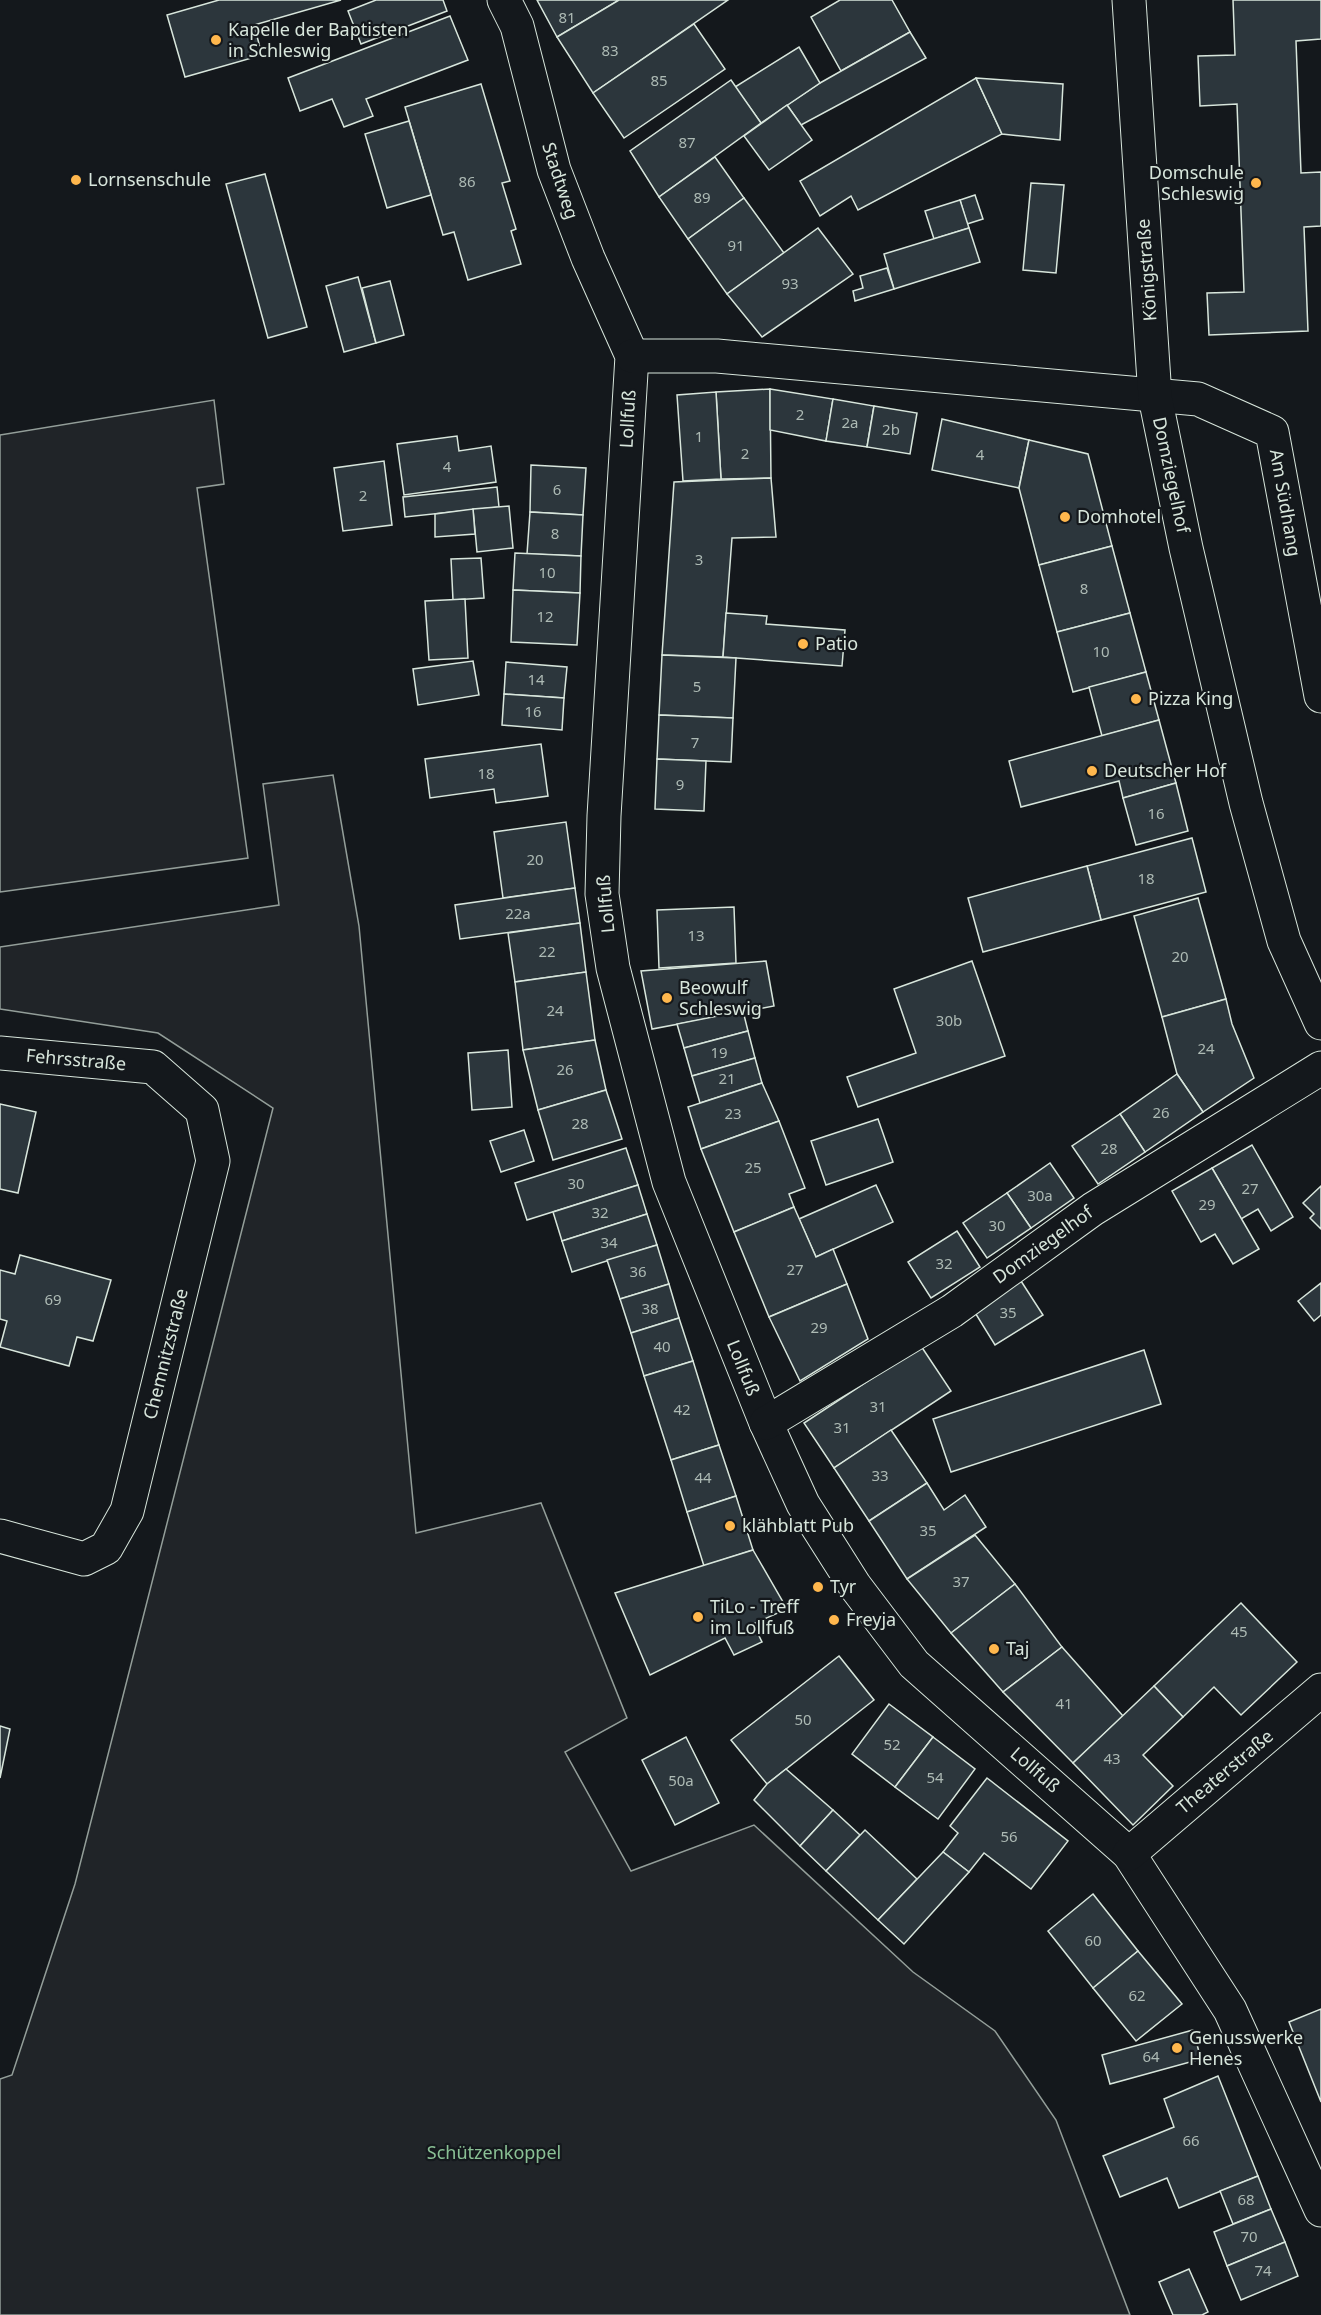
<svg xmlns="http://www.w3.org/2000/svg" width="1321" height="2315" font-family="'Noto Sans',sans-serif">
<style>
.green{fill:#202428;stroke:#939e99;stroke-width:1.5}
.building{fill:#2c363c;stroke:#d8e6dc;stroke-width:1.5}
.lines{fill:none;stroke-linecap:round;stroke-linejoin:round}
.minor-casing{stroke:#d8e6dc;stroke-width:35}
.tertiary-casing{stroke:#d8e6dc;stroke-width:35}
.minor{stroke:#14181c;stroke-width:33}
.tertiary{stroke:#14181c;stroke-width:33}
.poi-dot{fill:#ffb74d;stroke:#14181c;stroke-width:2}
.labels{text-anchor:middle;stroke-width:4.5;stroke-linejoin:round;paint-order:stroke}
.number-label{font-size:15px;fill:#adbab4}
.poi-label{font-size:18px;fill:#d8e6dc;stroke:#14181c;text-anchor:start}
.street-label{font-size:18px;fill:#d8e6dc;stroke:#14181c}
.park-label{font-size:18px;fill:#8ac095;stroke:#14181c}
</style>
<rect width="100%" height="100%" fill="#14181c"/>
<g class="green">
<polygon points="214,400 224,484 197,488 248,858 0,892 0,435"/>
<polygon points="333,775 359,926 416,1533 541,1503 627,1718 565,1752 631,1871 754,1825 913,1972 995,2031 1056,2120 1130,2315 0,2315 0,2079 12,2075 75,1884 273,1108 158,1033 0,1009 0,947 279,905 263,784"/>
</g>
<g class="building">
<polygon points="219,0 341,0 254,25 262,55 185,77 167,15"/>
<polygon points="376,0 443,0 447,11 361,44 348,11"/>
<polygon points="537,0 619,0 557,37"/>
<polygon points="619,0 728,0 593,93 557,37"/>
<polygon points="840,0 892,0 910,32 841,71 811,17"/>
<polygon points="1233,0 1321,0 1321,39 1296,41 1301,173 1321,172 1321,226 1304,227 1308,331 1209,335 1207,293 1244,292 1237,104 1200,106 1198,56 1235,55"/>
<polygon points="450,16 468,60 366,99 373,116 344,127 332,99 300,111 288,78"/>
<polygon points="694,24 725,69 624,138 593,93"/>
<polygon points="910,32 926,58 801,125 787,105 820,83"/>
<polygon points="799,47 820,83 761,123 735,87"/>
<polygon points="976,78 1002,134 858,210 851,196 820,216 800,181"/>
<polygon points="976,78 1063,84 1060,140 1002,134"/>
<polygon points="731,80 761,123 659,197 630,151"/>
<polygon points="481,84 510,181 502,183 516,229 511,231 521,264 468,280 454,232 443,235 405,107"/>
<polygon points="787,105 812,140 769,170 744,136"/>
<polygon points="409,121 431,195 387,208 365,134"/>
<polygon points="715,157 744,198 688,239 659,197"/>
<polygon points="265,174 307,327 268,338 226,184"/>
<polygon points="1031,183 1064,185 1056,273 1023,270"/>
<polygon points="975,195 983,219 967,224 960,200"/>
<polygon points="744,198 784,253 727,294 688,239"/>
<polygon points="960,200 969,228 934,239 925,211"/>
<polygon points="818,228 853,274 762,337 727,294"/>
<polygon points="969,228 980,262 894,289 884,254"/>
<polygon points="887,268 894,289 855,301 853,291 863,288 860,276"/>
<polygon points="358,277 376,343 344,352 326,286"/>
<polygon points="390,281 404,335 376,343 362,288"/>
<polygon points="770,389 771,478 721,479 716,392"/>
<polygon points="770,389 833,399 826,441 770,430"/>
<polygon points="716,392 721,479 683,481 677,395"/>
<polygon points="833,399 874,406 867,447 826,441"/>
<polygon points="874,406 917,413 910,454 867,447"/>
<polygon points="942,419 1029,440 1019,488 932,470"/>
<polygon points="457,436 459,451 491,446 496,482 404,495 397,444"/>
<polygon points="1029,440 1088,454 1112,546 1039,565 1019,488"/>
<polygon points="384,461 392,525 343,531 334,468"/>
<polygon points="531,465 586,468 583,515 530,512"/>
<polygon points="771,478 776,537 732,538 723,657 662,655 674,482"/>
<polygon points="497,487 499,507 405,517 403,497"/>
<polygon points="509,506 513,548 477,552 473,509"/>
<polygon points="473,509 475,534 435,537 435,514"/>
<polygon points="530,512 583,515 581,556 527,554"/>
<polygon points="1112,546 1130,613 1057,632 1039,565"/>
<polygon points="515,553 581,556 580,593 513,590"/>
<polygon points="481,558 484,598 453,600 451,559"/>
<polygon points="513,590 580,593 577,645 511,642"/>
<polygon points="465,599 468,658 429,660 425,601"/>
<polygon points="726,613 767,616 766,624 845,630 842,666 723,657"/>
<polygon points="1130,613 1146,672 1073,692 1057,632"/>
<polygon points="662,655 736,658 733,718 659,715"/>
<polygon points="473,661 479,695 418,705 413,669"/>
<polygon points="506,662 567,667 564,698 504,694"/>
<polygon points="1146,672 1159,720 1102,736 1089,687"/>
<polygon points="504,694 564,698 562,730 502,725"/>
<polygon points="659,715 733,718 731,762 657,759"/>
<polygon points="1159,720 1176,783 1123,798 1119,781 1021,807 1009,761"/>
<polygon points="541,744 548,796 496,803 494,789 430,798 425,759"/>
<polygon points="657,759 706,761 704,811 655,809"/>
<polygon points="1176,783 1188,831 1136,845 1123,798"/>
<polygon points="566,822 575,888 503,898 494,832"/>
<polygon points="1192,838 1206,892 1101,920 1087,866"/>
<polygon points="1087,866 1101,920 983,952 968,898"/>
<polygon points="575,888 580,923 460,939 455,905"/>
<polygon points="1198,898 1226,999 1162,1017 1134,916"/>
<polygon points="734,907 736,963 659,968 657,910"/>
<polygon points="580,923 586,972 515,982 508,933"/>
<polygon points="766,961 774,1006 652,1029 641,971"/>
<polygon points="972,961 1005,1056 858,1107 847,1077 916,1053 894,989"/>
<polygon points="586,972 595,1040 523,1050 515,982"/>
<polygon points="1226,999 1232,1024 1254,1078 1203,1112 1177,1074 1162,1017"/>
<polygon points="743,1011 748,1031 684,1048 677,1024"/>
<polygon points="748,1031 755,1058 692,1076 684,1048"/>
<polygon points="595,1040 606,1090 538,1110 523,1050"/>
<polygon points="508,1050 512,1107 472,1110 468,1053"/>
<polygon points="755,1058 762,1083 700,1103 692,1076"/>
<polygon points="1177,1074 1203,1112 1145,1152 1120,1114"/>
<polygon points="762,1083 779,1121 701,1149 688,1107"/>
<polygon points="606,1090 622,1139 553,1160 538,1110"/>
<polygon points="0,1104 36,1112 18,1193 0,1189"/>
<polygon points="1120,1114 1145,1152 1098,1184 1072,1146"/>
<polygon points="878,1119 893,1162 826,1185 811,1141"/>
<polygon points="779,1121 805,1188 789,1194 794,1207 734,1232 701,1149"/>
<polygon points="524,1130 534,1161 501,1172 490,1141"/>
<polygon points="1252,1145 1293,1217 1271,1231 1258,1209 1241,1219 1212,1168"/>
<polygon points="626,1148 638,1185 527,1220 515,1183"/>
<polygon points="1050,1163 1074,1198 1031,1228 1007,1193"/>
<polygon points="1212,1168 1259,1249 1233,1264 1215,1234 1201,1242 1172,1191"/>
<polygon points="638,1185 647,1214 562,1241 553,1212"/>
<polygon points="876,1185 893,1222 816,1257 799,1219"/>
<polygon points="1321,1186 1321,1229 1310,1218 1314,1214 1303,1203"/>
<polygon points="1007,1193 1031,1228 987,1258 963,1223"/>
<polygon points="794,1207 816,1257 833,1249 847,1284 769,1317 734,1232"/>
<polygon points="647,1214 657,1245 572,1272 562,1241"/>
<polygon points="957,1231 980,1267 931,1298 908,1262"/>
<polygon points="657,1245 669,1284 620,1299 607,1260"/>
<polygon points="20,1255 111,1280 93,1341 77,1337 69,1366 0,1347 7,1321 0,1319 0,1270 15,1274"/>
<polygon points="1021,1281 1043,1315 995,1345 974,1311"/>
<polygon points="1321,1283 1321,1315 1314,1321 1298,1301"/>
<polygon points="669,1284 679,1318 631,1333 620,1299"/>
<polygon points="847,1284 868,1339 800,1381 769,1317"/>
<polygon points="679,1318 693,1361 644,1376 631,1333"/>
<polygon points="921,1346 951,1391 834,1468 804,1423"/>
<polygon points="1144,1350 1161,1404 951,1472 933,1419"/>
<polygon points="693,1361 719,1445 671,1460 644,1376"/>
<polygon points="891,1430 927,1483 869,1521 834,1468"/>
<polygon points="719,1445 736,1496 687,1512 671,1460"/>
<polygon points="927,1483 944,1510 965,1495 986,1527 907,1579 869,1521"/>
<polygon points="736,1496 753,1550 704,1566 687,1512"/>
<polygon points="975,1535 1015,1584 951,1633 907,1579"/>
<polygon points="753,1550 787,1609 753,1624 762,1642 734,1655 725,1638 650,1675 615,1593"/>
<polygon points="1015,1584 1062,1647 1003,1692 951,1633"/>
<polygon points="1241,1603 1297,1662 1241,1715 1214,1687 1183,1717 1154,1686"/>
<polygon points="1062,1647 1123,1716 1073,1763 1003,1692"/>
<polygon points="839,1656 874,1700 767,1784 731,1740"/>
<polygon points="1154,1686 1183,1717 1143,1755 1173,1786 1133,1825 1073,1763"/>
<polygon points="889,1704 933,1737 895,1787 852,1754"/>
<polygon points="0,1726 10,1729 0,1778"/>
<polygon points="686,1737 719,1803 675,1825 642,1760"/>
<polygon points="933,1737 975,1769 938,1819 895,1787"/>
<polygon points="786,1769 833,1810 800,1846 754,1800 767,1784"/>
<polygon points="987,1778 1068,1841 1031,1889 984,1853 969,1872 943,1852 958,1833 950,1826"/>
<polygon points="833,1810 860,1835 826,1871 800,1846"/>
<polygon points="865,1830 917,1879 878,1920 826,1871"/>
<polygon points="943,1852 969,1872 904,1944 878,1920"/>
<polygon points="1093,1894 1138,1951 1093,1988 1048,1931"/>
<polygon points="1138,1951 1182,2004 1136,2041 1093,1988"/>
<polygon points="1321,2009 1321,2102 1289,2022"/>
<polygon points="1193,2030 1201,2059 1110,2084 1102,2055"/>
<polygon points="1218,2076 1258,2176 1179,2208 1167,2178 1120,2197 1103,2156 1174,2127 1164,2099"/>
<polygon points="1258,2176 1271,2209 1233,2224 1220,2191"/>
<polygon points="1271,2209 1285,2242 1227,2266 1214,2232"/>
<polygon points="1285,2242 1298,2276 1241,2300 1227,2266"/>
<polygon points="1189,2269 1208,2312 1202,2315 1173,2315 1159,2282"/>
</g>
<g class="lines">
<defs>
<g id="minor">
<polyline points="504,0 517,26 554,170 588,258 632,356 604,816 602,894 613,968 669,1182 766,1423 803,1504 855,1586 914,1664 1129,1854 1230,2010 1321,2210"/>
<polyline points="632,356 717,356 1198,399 1272,432 1321,696"/>
<polyline points="0,1053 153,1067 202,1110 213,1161 127,1511 106,1548 84,1559 0,1536"/>
<polyline points="766,1423 952,1311 1093,1209 1321,1068"/>
<polyline points="1129,1854 1321,1690"/>
</g>
<polyline id="tertiary" points="1129,0 1155,397 1186,548 1246,803 1284,941 1321,1023"/>
</defs>
<use href="#minor" class="minor-casing"/>
<use href="#tertiary" class="tertiary-casing"/>
<use href="#minor" class="minor"/>
<use href="#tertiary" class="tertiary"/>
</g>
<g class="poi-dot">
<circle cx="216" cy="40" r="6"/>
<circle cx="76" cy="180" r="6"/>
<circle cx="1256" cy="183" r="6"/>
<circle cx="1065" cy="517" r="6"/>
<circle cx="803" cy="644" r="6"/>
<circle cx="1136" cy="699" r="6"/>
<circle cx="1092" cy="771" r="6"/>
<circle cx="667" cy="998" r="6"/>
<circle cx="730" cy="1526" r="6"/>
<circle cx="818" cy="1587" r="6"/>
<circle cx="698" cy="1617" r="6"/>
<circle cx="834" cy="1620" r="6"/>
<circle cx="994" cy="1649" r="6"/>
<circle cx="1177" cy="2048" r="6"/>
</g>
<g class="labels">
<g class="number-label">
<text x="567" y="23">81</text>
<text x="610" y="56">83</text>
<text x="659" y="86">85</text>
<text x="687" y="148">87</text>
<text x="467" y="187">86</text>
<text x="702" y="203">89</text>
<text x="736" y="251">91</text>
<text x="790" y="289">93</text>
<text x="800" y="420">2</text>
<text x="850" y="428">2a</text>
<text x="891" y="435">2b</text>
<text x="699" y="442">1</text>
<text x="745" y="459">2</text>
<text x="980" y="460">4</text>
<text x="447" y="472">4</text>
<text x="557" y="495">6</text>
<text x="363" y="501">2</text>
<text x="555" y="539">8</text>
<text x="699" y="565">3</text>
<text x="547" y="578">10</text>
<text x="1084" y="594">8</text>
<text x="545" y="622">12</text>
<text x="1101" y="657">10</text>
<text x="536" y="685">14</text>
<text x="697" y="692">5</text>
<text x="533" y="717">16</text>
<text x="695" y="748">7</text>
<text x="486" y="779">18</text>
<text x="680" y="790">9</text>
<text x="1156" y="819">16</text>
<text x="535" y="865">20</text>
<text x="1146" y="884">18</text>
<text x="518" y="919">22a</text>
<text x="696" y="941">13</text>
<text x="547" y="957">22</text>
<text x="1180" y="962">20</text>
<text x="555" y="1016">24</text>
<text x="949" y="1026">30b</text>
<text x="1206" y="1054">24</text>
<text x="719" y="1058">19</text>
<text x="565" y="1075">26</text>
<text x="727" y="1084">21</text>
<text x="1161" y="1118">26</text>
<text x="733" y="1119">23</text>
<text x="580" y="1129">28</text>
<text x="1109" y="1154">28</text>
<text x="753" y="1173">25</text>
<text x="576" y="1189">30</text>
<text x="1250" y="1194">27</text>
<text x="1040" y="1201">30a</text>
<text x="1207" y="1210">29</text>
<text x="600" y="1218">32</text>
<text x="997" y="1231">30</text>
<text x="609" y="1248">34</text>
<text x="944" y="1269">32</text>
<text x="795" y="1275">27</text>
<text x="638" y="1277">36</text>
<text x="53" y="1305">69</text>
<text x="650" y="1314">38</text>
<text x="1008" y="1318">35</text>
<text x="819" y="1333">29</text>
<text x="662" y="1352">40</text>
<text x="878" y="1412">31</text>
<text x="682" y="1415">42</text>
<text x="842" y="1433">31</text>
<text x="880" y="1481">33</text>
<text x="703" y="1483">44</text>
<text x="928" y="1536">35</text>
<text x="961" y="1587">37</text>
<text x="1239" y="1637">45</text>
<text x="1064" y="1709">41</text>
<text x="803" y="1725">50</text>
<text x="892" y="1750">52</text>
<text x="1112" y="1764">43</text>
<text x="935" y="1783">54</text>
<text x="681" y="1786">50a</text>
<text x="1009" y="1842">56</text>
<text x="1093" y="1946">60</text>
<text x="1137" y="2001">62</text>
<text x="1151" y="2062">64</text>
<text x="1191" y="2146">66</text>
<text x="1246" y="2205">68</text>
<text x="1249" y="2242">70</text>
<text x="1263" y="2276">74</text>
</g>
<g class="poi-label">
<text x="228" y="36">Kapelle der Baptisten<tspan x="228" dy="21">in Schleswig</tspan></text>
<text x="1244" y="179" text-anchor="end">Domschule<tspan x="1244" dy="21">Schleswig</tspan></text>
<text x="88" y="186">Lornsenschule</text>
<text x="1077" y="523">Domhotel</text>
<text x="815" y="650">Patio</text>
<text x="1148" y="705">Pizza King</text>
<text x="1104" y="777">Deutscher Hof</text>
<text x="679" y="994">Beowulf<tspan x="679" dy="21">Schleswig</tspan></text>
<text x="742" y="1532">klähblatt Pub</text>
<text x="830" y="1593">Tyr</text>
<text x="710" y="1613">TiLo - Treff<tspan x="710" dy="21">im Lollfuß</tspan></text>
<text x="846" y="1626">Freyja</text>
<text x="1006" y="1655">Taj</text>
<text x="1189" y="2044">Genusswerke<tspan x="1189" dy="21">Henes</tspan></text>
</g>
<g class="street-label">
<text transform="translate(560 181) rotate(72)" y="6">Stadtweg</text>
<text transform="translate(1147 270) rotate(-94)" y="6">Königstraße</text>
<text transform="translate(628 419) rotate(-87)" y="6">Lollfuß</text>
<text transform="translate(1171 475) rotate(78)" y="6">Domziegelhof</text>
<text transform="translate(1285 503) rotate(80)" y="6">Am Südhang</text>
<text transform="translate(606 904) rotate(-95)" y="6">Lollfuß</text>
<text transform="translate(76 1060) rotate(5)" y="6">Fehrsstraße</text>
<text transform="translate(1043 1245) rotate(-36)" y="6">Domziegelhof</text>
<text transform="translate(166 1354) rotate(-76)" y="6">Chemnitzstraße</text>
<text transform="translate(743 1368) rotate(68)" y="6">Lollfuß</text>
<text transform="translate(1035 1770) rotate(41)" y="6">Lollfuß</text>
<text transform="translate(1225 1772) rotate(-40)" y="6">Theaterstraße</text>
</g>
<g class="park-label">
<text x="494" y="2159">Schützenkoppel</text>
</g>
</g>
</svg>
